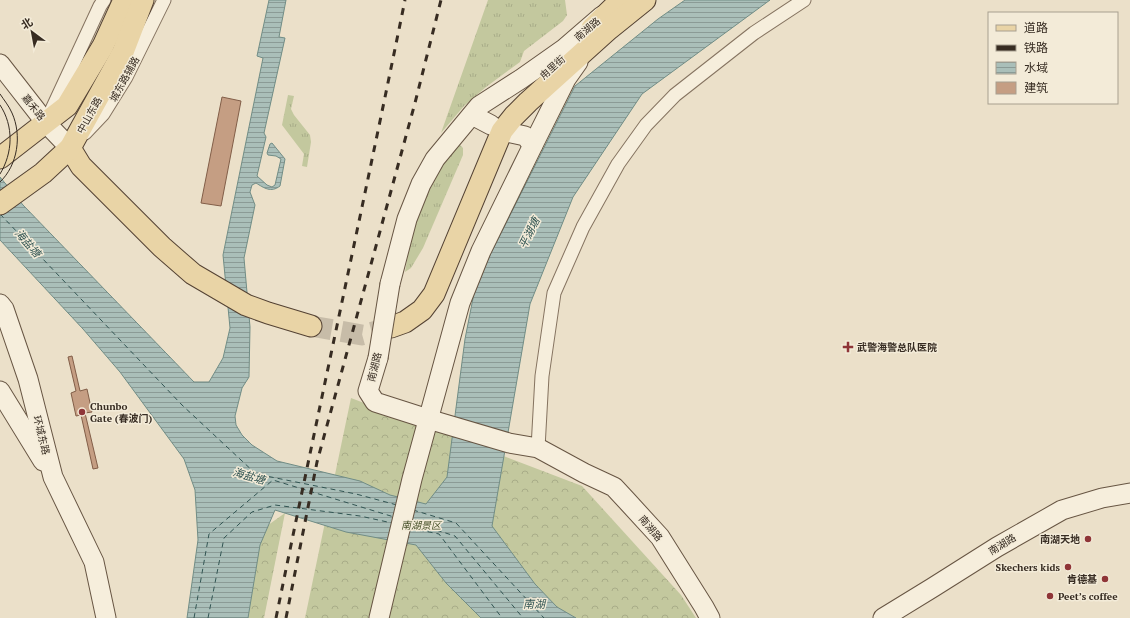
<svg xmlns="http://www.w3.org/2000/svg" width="1130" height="618" font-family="'PT Serif','Noto Sans SC',serif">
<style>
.grass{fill:url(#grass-tufts)}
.forest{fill:url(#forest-crowns)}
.water{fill:url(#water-rules);stroke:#718d86}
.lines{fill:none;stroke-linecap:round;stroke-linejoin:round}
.ferry{stroke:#325553;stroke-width:1;stroke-dasharray:5 4;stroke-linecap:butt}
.building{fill:#c59e83;stroke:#825e48}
.primary-tunnel{stroke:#c7bca8;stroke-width:21;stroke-dasharray:21 10;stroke-linecap:butt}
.street-casing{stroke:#857360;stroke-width:15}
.secondary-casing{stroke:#675543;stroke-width:21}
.primary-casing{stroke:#544233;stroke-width:23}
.street{stroke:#f6eedc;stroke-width:13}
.secondary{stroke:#f6eedc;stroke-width:19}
.primary{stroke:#e9d4a6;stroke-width:21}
.tram{stroke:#372c22;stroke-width:1}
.rail{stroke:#372c22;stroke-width:3;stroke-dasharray:7 7;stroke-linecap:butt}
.secondary-bridge-casing{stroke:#675543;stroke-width:21;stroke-linecap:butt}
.secondary-bridge{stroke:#f6eedc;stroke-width:19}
.poi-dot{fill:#8f3537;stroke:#f3ebd8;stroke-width:1.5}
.labels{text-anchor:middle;stroke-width:3;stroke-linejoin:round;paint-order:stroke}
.street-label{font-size:10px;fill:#372c22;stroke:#f3ebd8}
.poi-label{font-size:10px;font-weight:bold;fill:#372c22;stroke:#f3ebd8;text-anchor:start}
.park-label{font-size:10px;font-style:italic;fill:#48522a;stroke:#f3ebd8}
.water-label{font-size:11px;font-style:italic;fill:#325553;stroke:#f3ebd8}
</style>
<defs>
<pattern id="grass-tufts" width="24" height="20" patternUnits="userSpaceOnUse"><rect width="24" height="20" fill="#c3c89e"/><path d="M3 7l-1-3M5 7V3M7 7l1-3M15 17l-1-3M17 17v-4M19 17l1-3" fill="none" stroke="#a8ac88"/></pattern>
<pattern id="forest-crowns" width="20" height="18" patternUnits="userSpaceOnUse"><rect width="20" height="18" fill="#c3c89e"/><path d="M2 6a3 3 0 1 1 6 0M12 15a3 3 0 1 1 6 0" fill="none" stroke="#a8ac88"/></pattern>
<pattern id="water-rules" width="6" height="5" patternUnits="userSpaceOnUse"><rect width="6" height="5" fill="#aabfb9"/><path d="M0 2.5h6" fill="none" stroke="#8b9b96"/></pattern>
</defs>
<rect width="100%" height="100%" fill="#ebe0c9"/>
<g class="grass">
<polygon points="488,0 565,0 567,15 563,21 524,51 520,62 486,87 464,106 441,133"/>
<polygon points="288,95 294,96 291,109 294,115 310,135 311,142 307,167 302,166 304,154 282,125"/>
<polygon points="459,144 463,148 463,155 423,248 411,268 405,272 414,218 438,164"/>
</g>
<g class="forest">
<polygon points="351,398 582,486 681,595 696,618 305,618"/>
<polygon points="285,513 264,618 237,618 257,533"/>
</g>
<path class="water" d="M269,0H286L279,37L285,38L264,133L266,137L257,176L267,185L272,187L275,185L281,159L276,156L268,155L267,153L270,144L272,143L285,159L280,186C271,193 264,188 256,183L252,185L250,192L255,205L244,258L250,327L249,377L242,388L235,416L236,425L242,435L252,445L277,461L360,481L390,495L426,504L447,477L465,339L476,283L575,86L658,19L685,0H770L642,94L573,197L530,304L492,526L535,584L557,607L576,618H481L446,583L416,545L346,532L275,510L260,545L248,618H187L198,540L195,490L184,459L120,372L83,329L0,240V177L23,205L194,382H209L223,358L230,328L223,255L263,58L257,56Z"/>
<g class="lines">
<g class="ferry">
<polyline points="0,214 182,405 256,474 356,494 397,505"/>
<polyline points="413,510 456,523 544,618"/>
<polyline points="411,522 455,536 523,618"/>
<polyline points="410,528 439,534 502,618"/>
<polyline points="194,618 209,534 273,480 394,517"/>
<polyline points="208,618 224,538 252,512 275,505 360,516 392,523"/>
</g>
</g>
<g class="building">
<polygon points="222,97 241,101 221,206 201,203"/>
<polygon points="72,356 80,391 87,389 92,412 85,413 98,468 93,469 81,415 76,416 71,393 76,391 68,357"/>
</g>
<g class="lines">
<polyline class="primary-tunnel" points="311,326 362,335 391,327"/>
<defs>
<g id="street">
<polyline points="48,118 100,6 104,0"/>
<polyline points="85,133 103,114 126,77 164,0"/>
<polyline points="538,448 542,376 554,293 583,227 618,164 646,125 675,95 754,33 804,0"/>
</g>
<g id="secondary">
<polyline points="0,64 46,123 70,148"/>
<polyline points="472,115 491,125"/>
<polyline points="502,131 525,136 533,145"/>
<polyline points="390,284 407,219 421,184 435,159 479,106 521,79 565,48 602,16"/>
<polyline points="0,304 4,309 28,379 53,477 94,562 106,618"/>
<polyline points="378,358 368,391 375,402 428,419 509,443 538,448 584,473 614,487 627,501 660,537 704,607 710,618"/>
<polyline points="0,391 43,461"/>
<polyline points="379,618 412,479 460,303 481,251 533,145 566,79 578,62"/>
<polyline points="883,618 932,588 997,547 1062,510 1102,498 1130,493"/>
</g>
<g id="primary">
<polyline points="592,28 621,0"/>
<polyline points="70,148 81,166 162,247 193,274 246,305 268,313 311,326"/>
<polyline points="0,158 67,106 103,46 124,0"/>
<polyline points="0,204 43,173 70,148 123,52 143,0"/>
<polyline points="391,327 405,322 422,310 434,294 502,131 514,116 528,102 609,29 645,0"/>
</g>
</defs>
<use href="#street" class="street-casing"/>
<use href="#secondary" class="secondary-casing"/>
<use href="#primary" class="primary-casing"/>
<use href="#street" class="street"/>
<use href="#secondary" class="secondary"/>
<use href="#primary" class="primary"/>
<g class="tram">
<path d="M0,94C4,100 9,106 12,113C22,135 18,165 0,182"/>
<path d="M0,105C14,126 13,153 0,174"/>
</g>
<g class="rail">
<path d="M276,618C318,412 363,206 405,0"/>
<polyline points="286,618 317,462 415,103 441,0"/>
</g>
<defs>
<polyline id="secondary-bridge" points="378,358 390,284"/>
</defs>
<use href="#secondary-bridge" class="secondary-bridge-casing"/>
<use href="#secondary-bridge" class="secondary-bridge"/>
</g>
<g class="poi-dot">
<path d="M846 341h4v4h4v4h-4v4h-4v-4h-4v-4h4z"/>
<circle cx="82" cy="412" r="4"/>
<circle cx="1088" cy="539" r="4"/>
<circle cx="1068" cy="567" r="4"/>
<circle cx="1105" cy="579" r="4"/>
<circle cx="1050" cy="596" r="4"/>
</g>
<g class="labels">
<g class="street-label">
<text transform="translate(587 29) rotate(-41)" y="4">南湖路</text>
<text transform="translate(552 67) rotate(-42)" y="4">甪里街</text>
<text transform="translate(124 79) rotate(-61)" y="4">城东路辅路</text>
<text transform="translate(34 107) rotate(52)" y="4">嘉禾路</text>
<text transform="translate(89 115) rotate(-61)" y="4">中山东路</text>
<text transform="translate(374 367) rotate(-76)" y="4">南湖路</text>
<text transform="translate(42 435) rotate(76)" y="4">环城东路</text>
<text transform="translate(651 528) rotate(50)" y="4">南湖路</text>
<text transform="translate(1002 544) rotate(-31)" y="4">南湖路</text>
</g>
<g class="poi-label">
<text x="857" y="351">武警海警总队医院</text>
<text x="90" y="410">Chunbo<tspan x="90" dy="12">Gate (春波门)</tspan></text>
<text x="1080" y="543" text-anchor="end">南湖天地</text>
<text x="1060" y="571" text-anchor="end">Skechers kids</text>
<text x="1097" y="583" text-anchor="end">肯德基</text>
<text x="1058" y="600">Peet’s coffee</text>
</g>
<g class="park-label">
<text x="421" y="529">南湖景区</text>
</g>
<g class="water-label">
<text transform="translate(529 233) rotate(-64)" y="4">平湖塘</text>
<text transform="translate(28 243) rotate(49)" y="4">海盐塘</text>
<text transform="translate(249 476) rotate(16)" y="4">海盐塘</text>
<text x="534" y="608">南湖</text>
</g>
</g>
<rect x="988" y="12" width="130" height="92" fill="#f3ebd8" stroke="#a89f8f"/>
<rect x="996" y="25" width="20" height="6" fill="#e9d4a6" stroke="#a89f8f"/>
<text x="1024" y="32" font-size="12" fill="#372c22">道路</text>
<rect x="996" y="45" width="20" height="6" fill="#372c22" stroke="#a89f8f"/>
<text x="1024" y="52" font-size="12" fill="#372c22">铁路</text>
<rect x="996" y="62" width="20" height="12" fill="url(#water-rules)" stroke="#a89f8f"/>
<text x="1024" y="72" font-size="12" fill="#372c22">水域</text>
<rect x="996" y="82" width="20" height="12" fill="#c59e83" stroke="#a89f8f"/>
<text x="1024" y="92" font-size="12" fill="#372c22">建筑</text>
<g transform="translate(32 32) rotate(328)" stroke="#f3ebd8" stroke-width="3" paint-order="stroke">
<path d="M0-3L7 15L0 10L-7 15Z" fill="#372c22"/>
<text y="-6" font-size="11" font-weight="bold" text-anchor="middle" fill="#372c22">北</text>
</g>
</svg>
